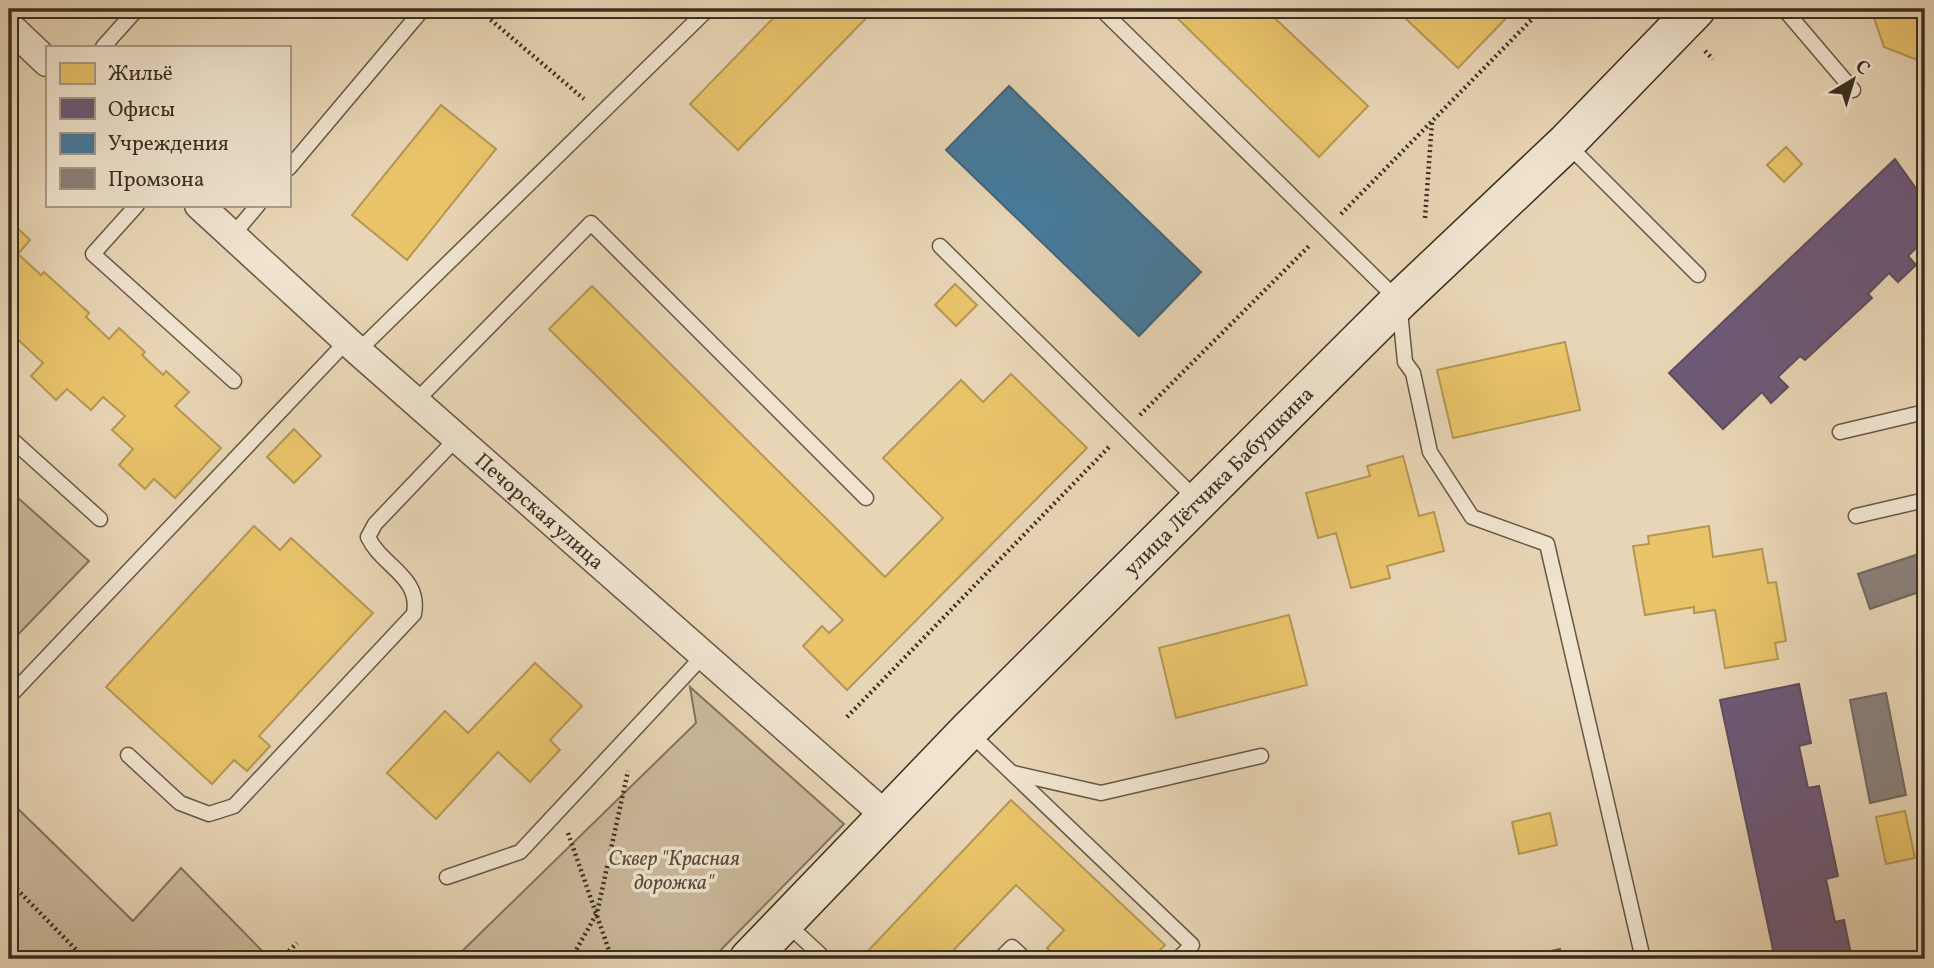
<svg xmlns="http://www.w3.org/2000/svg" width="1934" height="968" font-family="Vollkorn,serif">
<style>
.green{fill:#cbb99c;stroke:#83745e;stroke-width:2}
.homes{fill:#e9c46a;stroke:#b59754;stroke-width:2}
.offices{fill:#6d597a;stroke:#5e4c5f;stroke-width:2}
.public{fill:#457b9d;stroke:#426478;stroke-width:2}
.industry{fill:#8a817c;stroke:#726861;stroke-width:2}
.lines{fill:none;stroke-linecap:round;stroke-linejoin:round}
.service-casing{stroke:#665846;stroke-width:17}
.minor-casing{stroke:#665846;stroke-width:31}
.secondary-casing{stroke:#3b2f21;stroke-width:41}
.path{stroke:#3b2f21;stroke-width:4.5;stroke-dasharray:2 3.5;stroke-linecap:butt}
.service{stroke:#f0e4cf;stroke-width:14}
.minor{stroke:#f0e4cf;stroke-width:28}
.secondary{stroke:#f0e4cf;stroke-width:38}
.labels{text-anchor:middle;stroke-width:7;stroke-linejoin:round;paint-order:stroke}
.street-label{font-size:21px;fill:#3b2f21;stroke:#f0e4cf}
.park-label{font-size:21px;font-style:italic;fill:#584b3a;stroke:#f0e4cf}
</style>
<rect width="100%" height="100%" fill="#e8d5b5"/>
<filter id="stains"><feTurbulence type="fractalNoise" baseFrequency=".00286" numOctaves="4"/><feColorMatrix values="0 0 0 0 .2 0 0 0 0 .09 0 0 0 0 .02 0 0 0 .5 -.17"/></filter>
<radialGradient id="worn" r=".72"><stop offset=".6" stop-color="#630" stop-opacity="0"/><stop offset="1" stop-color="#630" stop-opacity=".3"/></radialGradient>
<g class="green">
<polygon points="9,490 89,561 9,644"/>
<polygon points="690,687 844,824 712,959 454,959 696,723"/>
<polygon points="9,800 133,921 181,868 270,959 9,959"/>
</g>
<g class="homes">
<polygon points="782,9 875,9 738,150 690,104"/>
<polygon points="1168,9 1265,9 1368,106 1319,157"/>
<polygon points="1414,9 1515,9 1458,68 1405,18"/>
<polygon points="1871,9 1925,9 1925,63 1884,47"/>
<polygon points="441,105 496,149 407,260 352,215"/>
<polygon points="1786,147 1802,164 1784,182 1767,165"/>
<polygon points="9,220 30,240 18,254 41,275 44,272 89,313 86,317 109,339 119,328 145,352 142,355 163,375 166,371 189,392 175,406 221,448 175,498 154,479 145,489 119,465 133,449 112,430 125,416 103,397 91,410 67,389 56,400 31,376 43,363 9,331"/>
<polygon points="955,284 977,305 956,326 935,305"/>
<polygon points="592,286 885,577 943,518 883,458 961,380 983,402 1011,374 1087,448 847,690 803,646 822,626 829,633 843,620 549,329"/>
<polygon points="1565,342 1580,410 1453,438 1437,370"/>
<polygon points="294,429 321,456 294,483 267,457"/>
<polygon points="1403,456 1419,516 1434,512 1444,551 1387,566 1390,578 1351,588 1336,533 1318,538 1306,493 1370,476 1367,466"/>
<polygon points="254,526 280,550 291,538 373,613 259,736 270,746 247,771 234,760 212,784 106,687"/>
<polygon points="1709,526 1713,557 1762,549 1768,583 1776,582 1786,641 1775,643 1778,659 1725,668 1715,610 1694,613 1694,607 1645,615 1633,546 1649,544 1648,536"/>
<polygon points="1289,615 1307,685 1176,718 1159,648"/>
<polygon points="535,663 582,706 550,740 560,750 530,782 498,752 436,819 387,773 445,711 468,733"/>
<polygon points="1011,800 1165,945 1151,959 1058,959 1047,948 1064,930 1016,885 945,959 872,959 866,953"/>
<polygon points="1905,811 1915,858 1886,864 1876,817"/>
<polygon points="1550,813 1557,845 1519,854 1512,822"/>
</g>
<g class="offices">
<polygon points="1895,159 1925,201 1925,239 1908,256 1916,265 1898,282 1889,273 1868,294 1872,298 1805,360 1800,356 1778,377 1788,387 1771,403 1762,392 1723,429 1669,373"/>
<polygon points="1799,684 1811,743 1799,746 1808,788 1819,786 1838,876 1826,879 1835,922 1844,920 1852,959 1775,959 1720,700"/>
</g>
<polygon class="public" points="1009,86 1201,272 1139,336 946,150"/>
<g class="industry">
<polygon points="1925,552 1925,590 1870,609 1858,574"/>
<polygon points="1886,693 1906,795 1870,803 1850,700"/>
<polygon points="1560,949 1562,959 1514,959"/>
</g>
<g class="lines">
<defs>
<g id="service">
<polyline points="1101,9 1399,301 1405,362 1413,373 1430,452 1472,517 1547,544 1643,959"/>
<polyline points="1784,9 1853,90"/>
<polyline points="103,47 137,9"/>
<polyline points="1567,144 1698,275"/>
<polyline points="289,168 423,9"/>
<polyline points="137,205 93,254 234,381"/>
<polyline points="232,236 258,205"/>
<polyline points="940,246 1198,501"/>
<polyline points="358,351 708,9"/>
<polyline points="415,402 591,223 866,498"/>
<polyline points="1840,432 1925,412"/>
<polyline points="9,437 100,519"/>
<polyline points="1856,516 1925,500"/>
<polyline points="9,697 347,341"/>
<polyline points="969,732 1192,945 1178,959"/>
<path d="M128,755L180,803L209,814L234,806L414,614C421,576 382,567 368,537L375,524L457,438"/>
<polyline points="1013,773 1101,793 1261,756"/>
<polyline points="447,877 520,852 703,656"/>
<polyline points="785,922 825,959"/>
<polyline points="1000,959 1012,947 1025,959"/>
</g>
<g id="minor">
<polyline points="9,26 47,62"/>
<path id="s1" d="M199,205L358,351L885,815"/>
</g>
<g id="secondary">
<path id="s2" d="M749,959L968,731L1399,301L1566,143L1696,9"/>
</g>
</defs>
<use href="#service" class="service-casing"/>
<use href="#minor" class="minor-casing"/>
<use href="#secondary" class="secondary-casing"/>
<g class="path">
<polyline points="478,9 584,99"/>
<polyline points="1705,51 1713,59"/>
<polyline points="1341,214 1542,9"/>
<polyline points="1425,218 1432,122"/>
<polyline points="1140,415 1310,245"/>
<polyline points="847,717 1110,446"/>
<polyline points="568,833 612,959"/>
<polyline points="9,881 85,959"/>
<polyline points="281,959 297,943"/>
<polyline points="571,959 597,913 628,771"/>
</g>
<use href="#service" class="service"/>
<use href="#minor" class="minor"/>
<use href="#secondary" class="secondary"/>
</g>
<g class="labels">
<g class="street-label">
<text dy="7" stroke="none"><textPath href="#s2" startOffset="670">улица Лётчика Бабушкина</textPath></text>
<text dy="7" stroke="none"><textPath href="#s1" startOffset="458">Печорская улица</textPath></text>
</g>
<g class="park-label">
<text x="674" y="865">Сквер "Красная<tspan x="674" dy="24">дорожка"</tspan></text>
</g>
</g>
<rect width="1934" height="968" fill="none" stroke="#e8d5b5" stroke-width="35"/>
<rect x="10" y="10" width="1913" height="947" fill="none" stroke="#3b2f21" stroke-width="3.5"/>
<rect x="18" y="18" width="1899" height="933" fill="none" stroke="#3b2f21" stroke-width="2"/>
<rect x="46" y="46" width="245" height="161" fill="#f0e4cf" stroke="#a89c89" stroke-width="2"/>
<rect x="60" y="63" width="35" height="21" fill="#e9c46a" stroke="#a89c89" stroke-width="2"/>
<text x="108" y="80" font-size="21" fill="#3b2f21">Жильё</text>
<rect x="60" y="98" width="35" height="21" fill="#6d597a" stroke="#a89c89" stroke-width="2"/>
<text x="108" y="116" font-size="21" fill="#3b2f21">Офисы</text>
<rect x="60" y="133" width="35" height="21" fill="#457b9d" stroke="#a89c89" stroke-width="2"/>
<text x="108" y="150" font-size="21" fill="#3b2f21">Учреждения</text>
<rect x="60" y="168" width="35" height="21" fill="#8a817c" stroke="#a89c89" stroke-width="2"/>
<text x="108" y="186" font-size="21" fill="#3b2f21">Промзона</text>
<g transform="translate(1853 80) rotate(38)" stroke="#f0e4cf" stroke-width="5" paint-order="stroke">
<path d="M0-5L12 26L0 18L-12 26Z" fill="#3b2f21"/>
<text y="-10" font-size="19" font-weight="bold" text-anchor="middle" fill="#3b2f21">С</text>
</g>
<rect width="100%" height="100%" filter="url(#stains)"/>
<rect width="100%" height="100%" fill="url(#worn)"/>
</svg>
